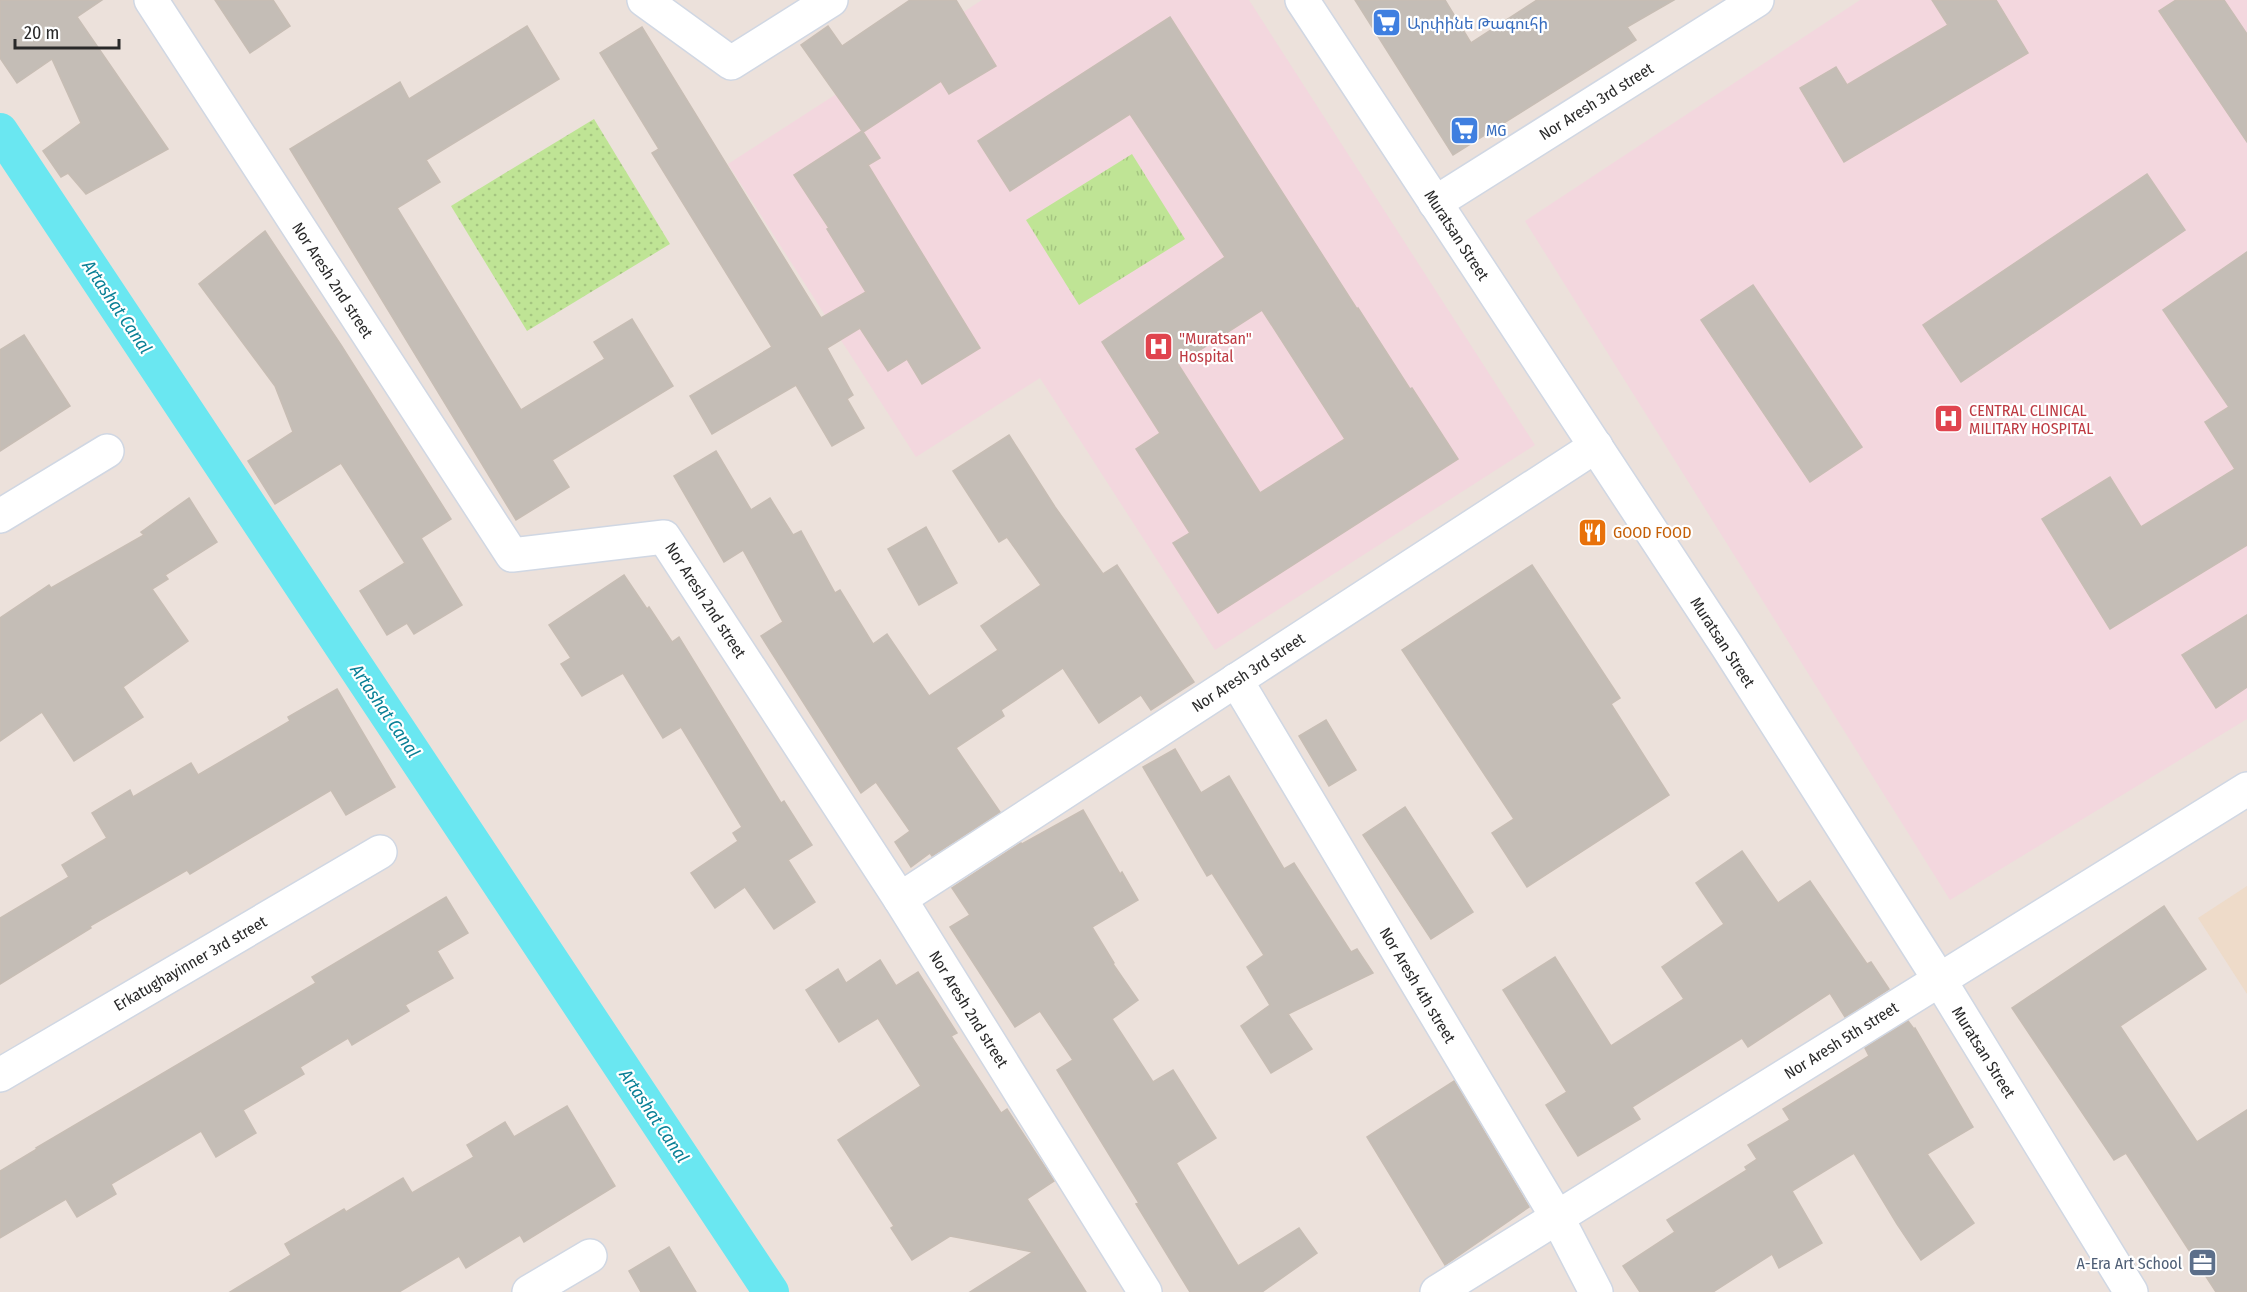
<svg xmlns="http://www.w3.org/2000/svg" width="2247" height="1292" font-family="'Fira Sans Condensed','Noto Sans Armenian',sans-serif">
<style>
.education{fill:#eedbc9}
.medical{fill:#f3d7de}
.grass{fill:url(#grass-tufts)}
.park{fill:url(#park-dots)}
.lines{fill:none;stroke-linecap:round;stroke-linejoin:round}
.canal{stroke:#6ae7f1;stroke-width:36}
.building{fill:#c4bdb6;stroke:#c7bdb4;stroke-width:1.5;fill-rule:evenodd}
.street-casing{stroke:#d0d7e3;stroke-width:36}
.street{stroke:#fff;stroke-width:33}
.labels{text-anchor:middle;stroke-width:4.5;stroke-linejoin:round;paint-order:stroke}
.shop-label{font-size:16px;fill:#366cbe;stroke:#fff;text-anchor:start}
.street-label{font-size:16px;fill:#292929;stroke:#fff}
.health-label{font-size:16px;fill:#be3a42;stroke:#fff;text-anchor:start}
.food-label{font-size:16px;fill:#c56008;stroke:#fff;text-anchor:start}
.service-label{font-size:16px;fill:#4e5e75;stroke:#fff;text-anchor:end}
.water-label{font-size:18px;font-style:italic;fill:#0a8096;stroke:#fff}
</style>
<defs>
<pattern id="grass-tufts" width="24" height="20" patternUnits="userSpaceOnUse" patternTransform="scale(1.5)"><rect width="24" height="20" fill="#bfe495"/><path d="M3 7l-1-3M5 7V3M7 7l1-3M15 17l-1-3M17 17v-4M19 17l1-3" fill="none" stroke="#a4c480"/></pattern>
<pattern id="park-dots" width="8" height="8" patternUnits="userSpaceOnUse" patternTransform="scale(1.5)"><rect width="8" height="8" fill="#bfe495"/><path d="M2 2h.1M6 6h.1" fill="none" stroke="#a4c480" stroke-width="1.8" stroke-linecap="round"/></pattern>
</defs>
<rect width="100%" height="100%" fill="#ece1db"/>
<polygon class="education" points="2247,886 2247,994 2198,918"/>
<g class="medical">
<polygon points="982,0 1249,0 1535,445 1215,650 1040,378 916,457 728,164"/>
<polygon points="1860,0 2247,0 2247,719 1950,900 1525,221"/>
</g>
<polygon class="grass" points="1132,154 1185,239 1079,305 1026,220"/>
<polygon class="park" points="594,119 670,244 527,331 451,206"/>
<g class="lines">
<polyline class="canal" points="0,131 771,1292"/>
</g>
<g class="building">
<polygon points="0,0 102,0 77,17 168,149 86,194 68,173 61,177 43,151 81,123 52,59 17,83 0,58"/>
<polygon points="215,0 273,0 290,26 250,53"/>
<polygon points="910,0 956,0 996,66 949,94 941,81 863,132 880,158 868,165 980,348 922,384 907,359 888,371 860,328 827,348 853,395 847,399 864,428 832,446 796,385 712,434 690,396 772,347 652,153 659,149 600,53 642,27 821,318 866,292 827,229 829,228 794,175 862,131 801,45 828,26 842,46"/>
<polygon points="1355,0 1445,0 1471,43 1537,0 1674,0 1627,27 1636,40 1453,155"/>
<polygon points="1932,0 1996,0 2028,53 1844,162 1800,88 1836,67 1847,85 1948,25"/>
<polygon points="2176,0 2224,0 2247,34 2247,142 2159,11"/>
<path d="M1170,17L1357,309L1358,308L1410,389L1412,388L1458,459L1218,613L1173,543L1190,533L1136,449L1160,433L1102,342L1225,257L1130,114L1010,191L978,141ZM1262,310L1345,439L1260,493L1178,364Z"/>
<polygon points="527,26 559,79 426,160 440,182 397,208 521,410 605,359 594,342 632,319 673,386 552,460 569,487 516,520 290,149 400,82 409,99"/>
<polygon points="2147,174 2185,230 1961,382 1923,325"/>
<polygon points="265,231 341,345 451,519 421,538 462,605 414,634 407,623 387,635 360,591 405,563 341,463 275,504 248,461 293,432 275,386 199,284"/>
<polygon points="2247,252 2247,545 2110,629 2042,519 2110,477 2141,527 2235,469 2205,422 2229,407 2163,310"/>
<polygon points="1753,285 1862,447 1810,482 1701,320"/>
<polygon points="24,335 70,406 0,451 0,350"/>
<polygon points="1009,435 1055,507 1103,574 1117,565 1194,682 1151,710 1141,695 1099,723 1063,668 1001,710 1004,716 956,748 1000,812 932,856 930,853 911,867 895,842 910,831 876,782 861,793 761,636 783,622 743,550 724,562 674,476 716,451 751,510 770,498 793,535 801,531 835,593 840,590 873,644 887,634 929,696 998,650 981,626 1041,585 1007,537 999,542 953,471"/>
<polygon points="189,498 217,542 165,575 168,579 152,589 188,641 123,687 143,717 74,761 42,712 0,741 0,618 49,585 51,588 144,535 141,532"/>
<polygon points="926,527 957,583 919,605 888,549"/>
<polygon points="1532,565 1620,698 1611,704 1669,795 1527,887 1492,833 1514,819 1402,650"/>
<polygon points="624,575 647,609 649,607 672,642 679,637 781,803 784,801 812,845 788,860 815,902 774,929 745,887 715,908 691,873 738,841 733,833 742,827 681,727 663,738 623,673 582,696 561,664 571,658 549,625"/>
<polygon points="2247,615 2247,687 2216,708 2182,655"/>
<polygon points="337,689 395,787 346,815 331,790 190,874 187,870 90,926 91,928 0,984 0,918 69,877 62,865 107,838 92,813 130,790 133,797 191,763 198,775 290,721 288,717"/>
<polygon points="1326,720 1356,770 1329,786 1299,736"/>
<polygon points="1175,749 1201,793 1229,776 1284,869 1294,863 1351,952 1357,949 1373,973 1288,1014 1312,1049 1271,1073 1241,1026 1270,1005 1247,967 1264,955 1212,873 1207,876 1143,767"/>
<polygon points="1405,807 1473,912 1431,939 1363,835"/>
<polygon points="1083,810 1120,874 1122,872 1138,900 1092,927 1114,963 1113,964 1138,1000 1112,1019 1153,1082 1173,1070 1216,1138 1176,1163 1238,1266 1299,1228 1317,1253 1262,1292 1190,1292 1136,1204 1139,1203 1057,1070 1073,1060 1040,1011 1015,1027 950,927 970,915 952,888 1021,843 1022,844"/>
<polygon points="1742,851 1778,903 1810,881 1867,964 1871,962 1889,989 1845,1017 1830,993 1748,1047 1742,1038 1632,1107 1640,1119 1578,1156 1546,1105 1567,1092 1503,990 1555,957 1611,1046 1684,999 1662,967 1724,924 1696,883"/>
<polygon points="446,897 468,933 437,951 453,978 405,1005 409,1011 352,1045 348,1038 300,1067 304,1074 243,1110 256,1133 216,1157 201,1131 111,1184 116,1194 77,1217 66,1199 0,1238 0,1171 37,1149 36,1148 316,983 312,977"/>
<polygon points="2164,906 2206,969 2120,1026 2197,1142 2247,1110 2247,1292 2216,1292 2126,1153 2114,1160 2012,1008"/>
<polygon points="880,960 896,986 918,972 957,1033 951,1036 1001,1113 1007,1109 1054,1181 1027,1199 1086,1292 970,1292 1033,1252 950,1236 912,1260 891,1228 894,1226 838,1140 921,1086 878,1018 839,1042 806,990 838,969 846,983"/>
<polygon points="1908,1021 1914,1029 1915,1028 1973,1127 1927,1154 1974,1223 1921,1260 1897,1224 1854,1153 1792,1191 1822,1243 1779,1268 1772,1254 1713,1292 1640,1292 1623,1266 1675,1232 1667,1220 1747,1170 1745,1167 1757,1159 1748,1145 1790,1120 1783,1109 1869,1056 1865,1048"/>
<polygon points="1454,1081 1529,1207 1445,1265 1367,1137"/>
<polygon points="567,1106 615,1186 524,1242 520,1235 466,1268 459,1256 399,1292 230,1292 291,1255 285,1244 344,1209 346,1212 403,1178 412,1193 474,1157 467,1145 505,1122 514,1137"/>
<polygon points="669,1247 696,1292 641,1292 629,1271"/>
</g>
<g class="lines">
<defs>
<g id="street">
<polyline points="151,0 512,555 664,537 900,899 1145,1292"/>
<polyline points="644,0 731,63 831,0"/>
<polyline points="1302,0 1727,646 1939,979 2131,1292"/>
<polyline points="1435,203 1757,0"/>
<polyline points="0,516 107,451"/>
<polyline points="1236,680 1557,1217 1596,1292"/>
<polyline points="900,899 1596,446"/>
<polyline points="0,1075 380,852"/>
<polyline points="529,1292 590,1256"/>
<polyline points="1437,1292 2247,789"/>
</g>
</defs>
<use href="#street" class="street-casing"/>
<use href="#street" class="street"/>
</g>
<defs>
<symbol id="supermarket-square" viewBox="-11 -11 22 22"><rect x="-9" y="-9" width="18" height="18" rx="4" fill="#3f7fe0" stroke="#fff"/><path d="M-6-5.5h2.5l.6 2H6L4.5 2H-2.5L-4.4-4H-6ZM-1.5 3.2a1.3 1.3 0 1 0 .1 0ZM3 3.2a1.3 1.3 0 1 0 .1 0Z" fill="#fff"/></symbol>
<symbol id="hospital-square" viewBox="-11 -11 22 22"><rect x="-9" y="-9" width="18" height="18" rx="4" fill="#e0444e" stroke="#fff"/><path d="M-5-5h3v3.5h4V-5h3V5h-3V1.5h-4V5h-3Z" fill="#fff"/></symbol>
<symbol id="restaurant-square" viewBox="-11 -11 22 22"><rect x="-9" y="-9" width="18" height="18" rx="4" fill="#e8710a" stroke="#fff"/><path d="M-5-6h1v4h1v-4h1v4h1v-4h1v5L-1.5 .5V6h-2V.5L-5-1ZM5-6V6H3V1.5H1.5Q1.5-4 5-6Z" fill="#fff"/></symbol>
<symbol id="office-square" viewBox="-11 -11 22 22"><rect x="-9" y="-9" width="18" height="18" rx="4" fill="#5c6f8a" stroke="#fff"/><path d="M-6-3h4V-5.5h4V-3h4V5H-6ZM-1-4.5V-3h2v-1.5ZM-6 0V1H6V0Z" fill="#fff"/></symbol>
</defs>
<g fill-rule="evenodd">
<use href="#supermarket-square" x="1370" y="6" width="33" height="33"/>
<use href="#supermarket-square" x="1448" y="114" width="33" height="33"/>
<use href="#hospital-square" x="1142" y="330" width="33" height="33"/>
<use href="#hospital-square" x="1932" y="402" width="33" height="33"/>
<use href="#restaurant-square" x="1576" y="516" width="33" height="33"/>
<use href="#office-square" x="2186" y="1246" width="33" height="33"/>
</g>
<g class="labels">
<g class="shop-label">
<text x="1407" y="29">Արփինե Թագուհի</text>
<text x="1486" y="136">MG</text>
</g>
<g class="street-label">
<text transform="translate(1596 101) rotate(-32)" y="6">Nor Aresh 3rd street</text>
<text transform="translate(1457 235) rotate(57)" y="6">Muratsan Street</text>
<text transform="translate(333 280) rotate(57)" y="6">Nor Aresh 2nd street</text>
<text transform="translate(706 600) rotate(57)" y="6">Nor Aresh 2nd street</text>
<text transform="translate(1723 642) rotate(57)" y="6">Muratsan Street</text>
<text transform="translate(1248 672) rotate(-33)" y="6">Nor Aresh 3rd street</text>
<text transform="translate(190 963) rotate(-30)" y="6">Erkatughayinner 3rd street</text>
<text transform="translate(1418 985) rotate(59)" y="6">Nor Aresh 4th street</text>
<text transform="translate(969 1009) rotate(58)" y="6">Nor Aresh 2nd street</text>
<text transform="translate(1841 1040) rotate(-32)" y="6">Nor Aresh 5th street</text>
<text transform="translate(1984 1052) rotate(58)" y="6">Muratsan Street</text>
</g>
<g class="health-label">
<text x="1179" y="344">"Muratsan"<tspan x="1179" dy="18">Hospital</tspan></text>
<text x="1969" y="416">CENTRAL CLINICAL<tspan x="1969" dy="18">MILITARY HOSPITAL</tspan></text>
</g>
<g class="food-label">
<text x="1613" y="538">GOOD FOOD</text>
</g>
<g class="service-label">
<text x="2182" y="1269">A-Era Art School</text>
</g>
<g class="water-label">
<text transform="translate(117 307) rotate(56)" y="6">Artashat Canal</text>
<text transform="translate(385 711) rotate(56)" y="6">Artashat Canal</text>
<text transform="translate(654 1116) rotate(56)" y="6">Artashat Canal</text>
</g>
</g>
<path d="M15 39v9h104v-9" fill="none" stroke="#292929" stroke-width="3"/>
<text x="24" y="39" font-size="18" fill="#292929" stroke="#ffffff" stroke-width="4.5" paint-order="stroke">20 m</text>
</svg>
